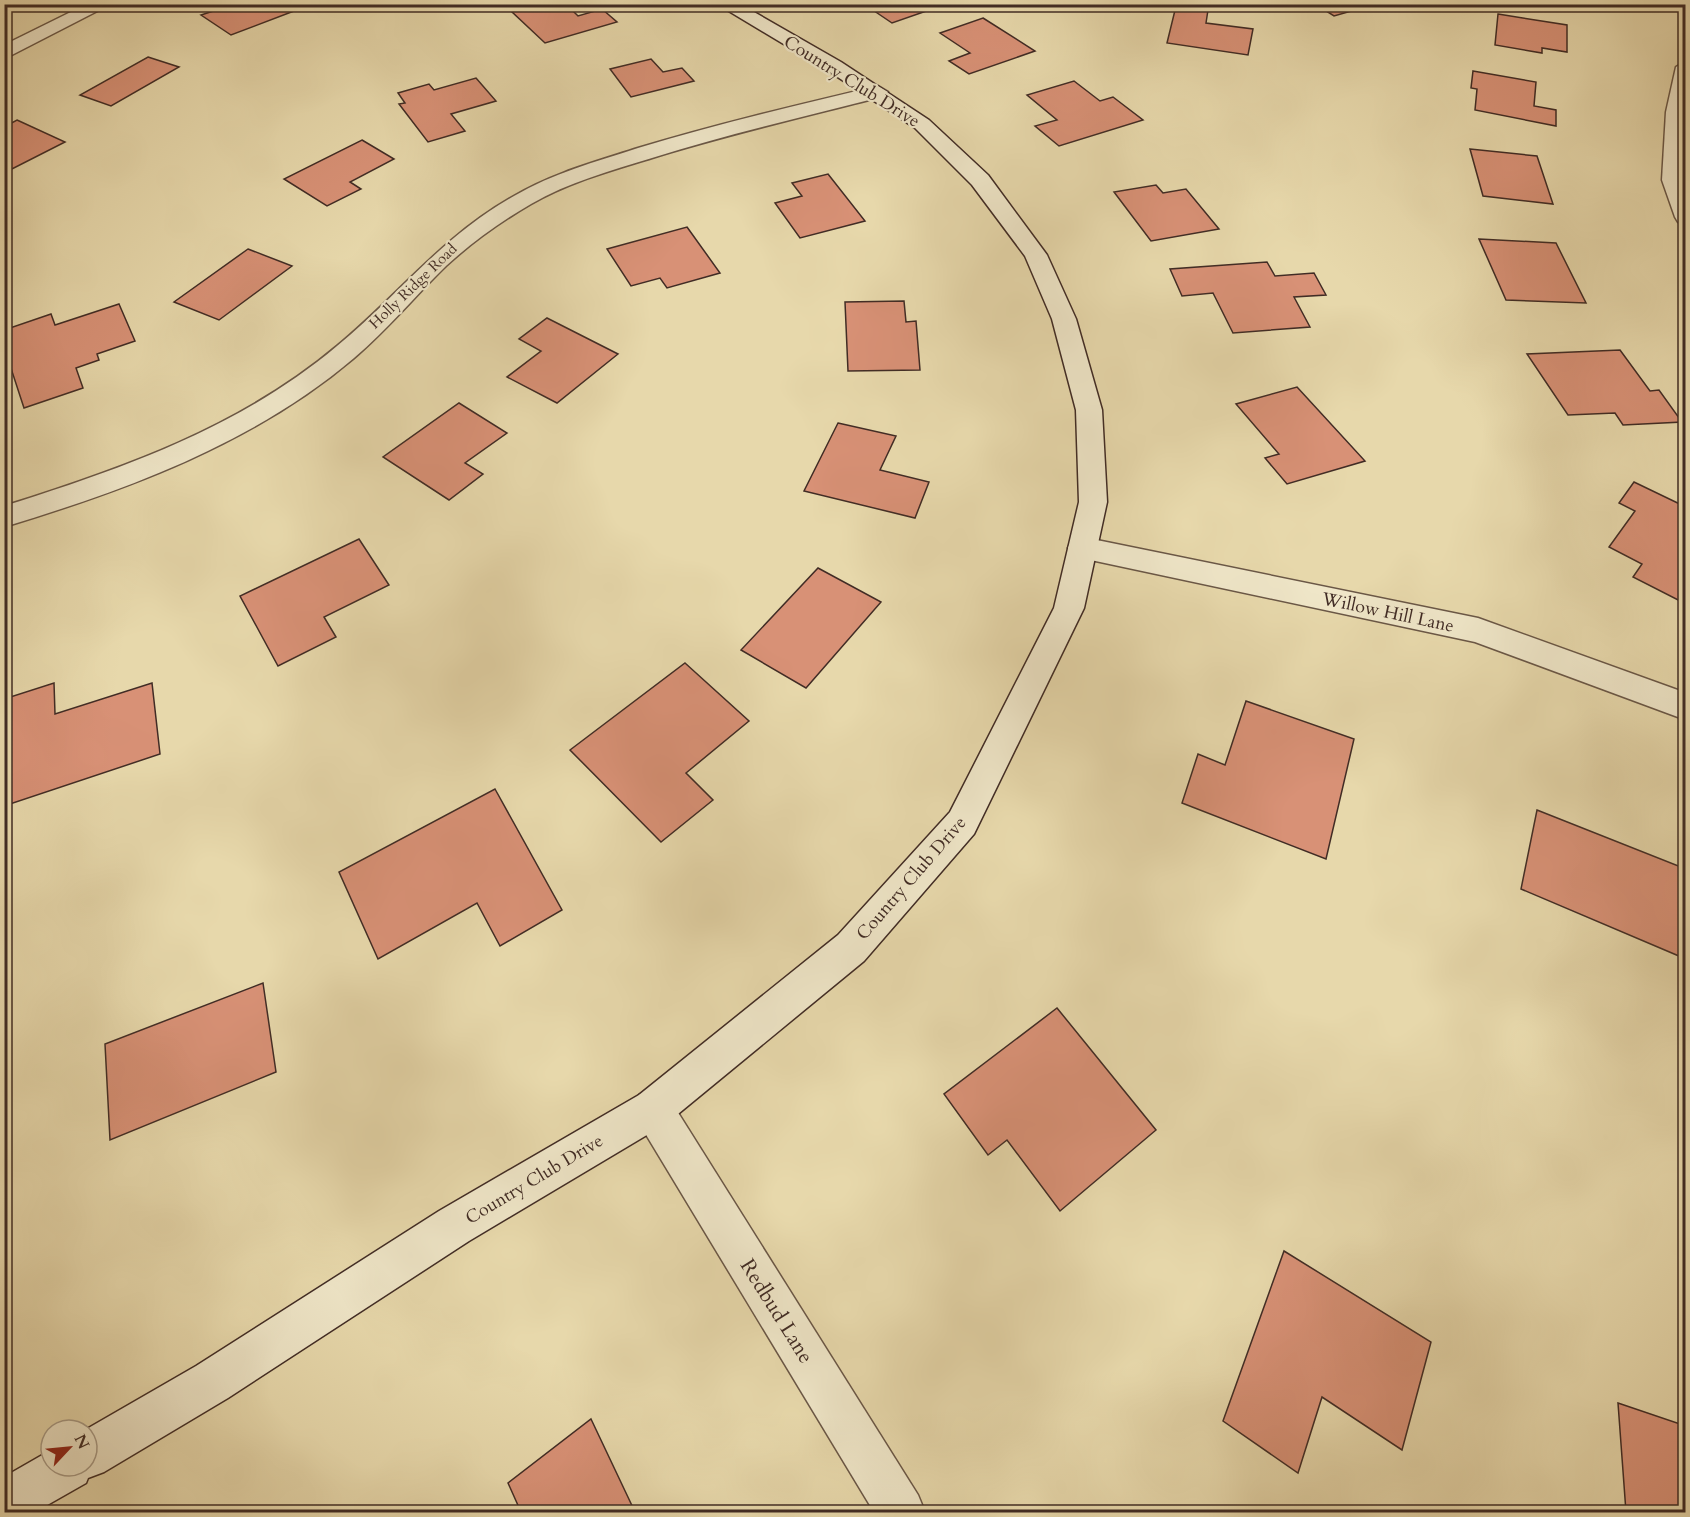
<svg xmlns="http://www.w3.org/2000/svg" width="1690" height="1517" font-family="Cardo,serif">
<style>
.building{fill:#d89176;stroke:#412c25;stroke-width:1.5}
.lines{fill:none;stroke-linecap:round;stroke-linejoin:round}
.street-casing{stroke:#6a5746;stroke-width:3}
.secondary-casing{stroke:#412c25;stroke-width:3}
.street{fill:#efe6c8;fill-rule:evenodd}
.secondary{fill:#efe6c8;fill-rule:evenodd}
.labels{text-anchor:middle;stroke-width:4.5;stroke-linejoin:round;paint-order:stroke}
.far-street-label{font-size:15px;fill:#412c25;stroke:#efe6c8}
.street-label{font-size:18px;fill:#412c25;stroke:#efe6c8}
.near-street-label{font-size:21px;fill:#412c25;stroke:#efe6c8}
</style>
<rect width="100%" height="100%" fill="#e7d8ab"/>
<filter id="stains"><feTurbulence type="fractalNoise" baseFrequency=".00333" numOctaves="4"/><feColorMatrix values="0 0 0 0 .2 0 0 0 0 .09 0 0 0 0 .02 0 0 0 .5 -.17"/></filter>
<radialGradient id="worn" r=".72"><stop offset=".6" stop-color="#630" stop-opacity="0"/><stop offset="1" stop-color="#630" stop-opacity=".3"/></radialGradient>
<g class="building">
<polygon points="235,4 284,4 294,11 231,35 201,15"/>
<polygon points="532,4 573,4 568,6 578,16 602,9 617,22 545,43 511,11"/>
<polygon points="864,4 929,4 935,8 892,23"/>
<polygon points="1315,4 1376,4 1334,16"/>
<polygon points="1176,6 1208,10 1206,23 1253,29 1248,55 1167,43"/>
<polygon points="1498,14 1567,25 1567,52 1542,48 1542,53 1495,45"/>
<polygon points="983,18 1035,51 969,74 949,61 970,53 940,33"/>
<polygon points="148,57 179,67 111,106 80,95"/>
<polygon points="651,59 663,72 682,68 694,81 631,97 610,69"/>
<polygon points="1473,71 1536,82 1534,106 1556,110 1556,126 1475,110 1477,89 1471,88"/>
<polygon points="476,78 496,101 451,114 465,131 428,142 399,104 405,103 398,93 429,84 434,90"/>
<polygon points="1074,81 1100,101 1113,97 1143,120 1059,146 1035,126 1057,120 1027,95"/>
<polygon points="17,120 65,142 4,173 4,127"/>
<polygon points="362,140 394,159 350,182 361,189 327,206 284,179"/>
<polygon points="1470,149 1537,156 1553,204 1483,196"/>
<polygon points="828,174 865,221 800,238 775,203 802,196 792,183"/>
<polygon points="1156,185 1163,193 1186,189 1219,229 1151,241 1114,192"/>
<polygon points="687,227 720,273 667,288 660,278 631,286 607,249"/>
<polygon points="1479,239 1556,243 1586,303 1506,300"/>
<polygon points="248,249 292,266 219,320 174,302"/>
<polygon points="1267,262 1275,276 1314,273 1326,295 1294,297 1310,327 1233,333 1213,293 1182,296 1170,269"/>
<polygon points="904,301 906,322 916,321 920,370 848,371 845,302"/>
<polygon points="119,304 135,341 97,354 99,360 76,368 83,388 24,408 4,347 4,330 51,314 55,325"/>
<polygon points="547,318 618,354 557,403 507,377 541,351 519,339"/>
<polygon points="1620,350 1650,391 1659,390 1682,422 1623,425 1615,413 1568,415 1527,354"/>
<polygon points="1297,387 1365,461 1287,484 1265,458 1279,454 1236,404"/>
<polygon points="459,403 507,433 465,463 483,474 449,500 383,457"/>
<polygon points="838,423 896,436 880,470 929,482 915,518 804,491"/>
<polygon points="1634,482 1686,507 1686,604 1633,577 1642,564 1609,547 1635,511 1619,503"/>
<polygon points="359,539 389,585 324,617 336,637 278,666 240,596"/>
<polygon points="818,568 881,602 806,688 741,650"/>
<polygon points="685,663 749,721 686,773 713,800 661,842 570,750"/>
<polygon points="54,683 55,714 152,683 160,754 4,806 4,699"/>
<polygon points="1246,701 1354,739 1326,859 1182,803 1198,754 1225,765"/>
<polygon points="495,789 562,910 500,946 477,903 378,959 339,872"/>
<polygon points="1537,810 1686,869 1686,959 1521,889"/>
<polygon points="263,983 276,1072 110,1140 105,1044"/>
<polygon points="1057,1008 1156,1130 1060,1211 1007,1140 988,1155 944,1094"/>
<polygon points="1284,1251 1431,1342 1402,1450 1322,1397 1298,1473 1223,1421"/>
<polygon points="1618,1403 1686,1426 1686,1512 1626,1512"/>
<polygon points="591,1419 635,1512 521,1512 508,1483"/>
</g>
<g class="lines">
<defs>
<g id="street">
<polygon points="87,4 111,4 4,59 4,45"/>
<polygon points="1686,61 1686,224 1678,222 1675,217 1662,180 1666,112 1676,67"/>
<path d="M878,86L888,92L885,96C807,116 729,134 652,158C610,171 569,182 531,204C500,222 472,242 446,266C415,296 387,330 354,358C254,443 129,489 4,527V506C122,469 241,427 337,346C399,295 441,237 514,196C553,173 595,162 638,148C717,124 798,105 878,86Z"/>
<polygon points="1082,537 1478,618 1686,693 1686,720 1475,642 1072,556 1068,548 1072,540"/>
<polygon points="653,1089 667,1095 918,1495 925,1512 874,1512 639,1123 633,1109 639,1095"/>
</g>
<polygon id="secondary" points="717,4 740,4 841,62 929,120 988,175 1047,255 1076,319 1102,410 1107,502 1084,608 974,834 864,961 667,1123 469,1241 228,1398 104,1472 88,1478 86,1483 35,1512 4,1512 4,1477 51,1450 51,1466 87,1466 85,1430 196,1366 439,1211 639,1095 838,935 950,812 1054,608 1079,502 1076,410 1052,319 1025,256 972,185 915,128 827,70"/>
</defs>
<use href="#street" class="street-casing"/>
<use href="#secondary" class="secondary-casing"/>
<use href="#street" class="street"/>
<use href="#secondary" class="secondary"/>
</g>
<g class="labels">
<g class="far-street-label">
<text transform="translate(413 286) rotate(-44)" y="5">Holly Ridge Road</text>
</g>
<g class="street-label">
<text transform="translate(852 81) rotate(32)" y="6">Country Club Drive</text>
<text transform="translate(1388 612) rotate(12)" y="6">Willow Hill Lane</text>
<text transform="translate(911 878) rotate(-49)" y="6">Country Club Drive</text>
<text transform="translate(534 1179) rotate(-31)" y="6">Country Club Drive</text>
</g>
<g class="near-street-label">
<text transform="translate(777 1311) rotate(58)" y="7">Redbud Lane</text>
</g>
</g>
<rect width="1690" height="1517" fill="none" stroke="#e7d8ab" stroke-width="24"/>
<rect x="6" y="6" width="1678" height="1505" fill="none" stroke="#412c25" stroke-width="3"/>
<rect x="12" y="12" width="1666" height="1493" fill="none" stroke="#412c25" stroke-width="1.5"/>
<g transform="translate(69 1448) rotate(64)"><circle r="28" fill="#efe6c8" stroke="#a99c87" stroke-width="1.5"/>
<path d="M0-4.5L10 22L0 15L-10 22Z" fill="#8f2418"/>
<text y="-9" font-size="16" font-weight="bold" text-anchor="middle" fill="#412c25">N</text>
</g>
<rect width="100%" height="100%" filter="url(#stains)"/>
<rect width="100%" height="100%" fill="url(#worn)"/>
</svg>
